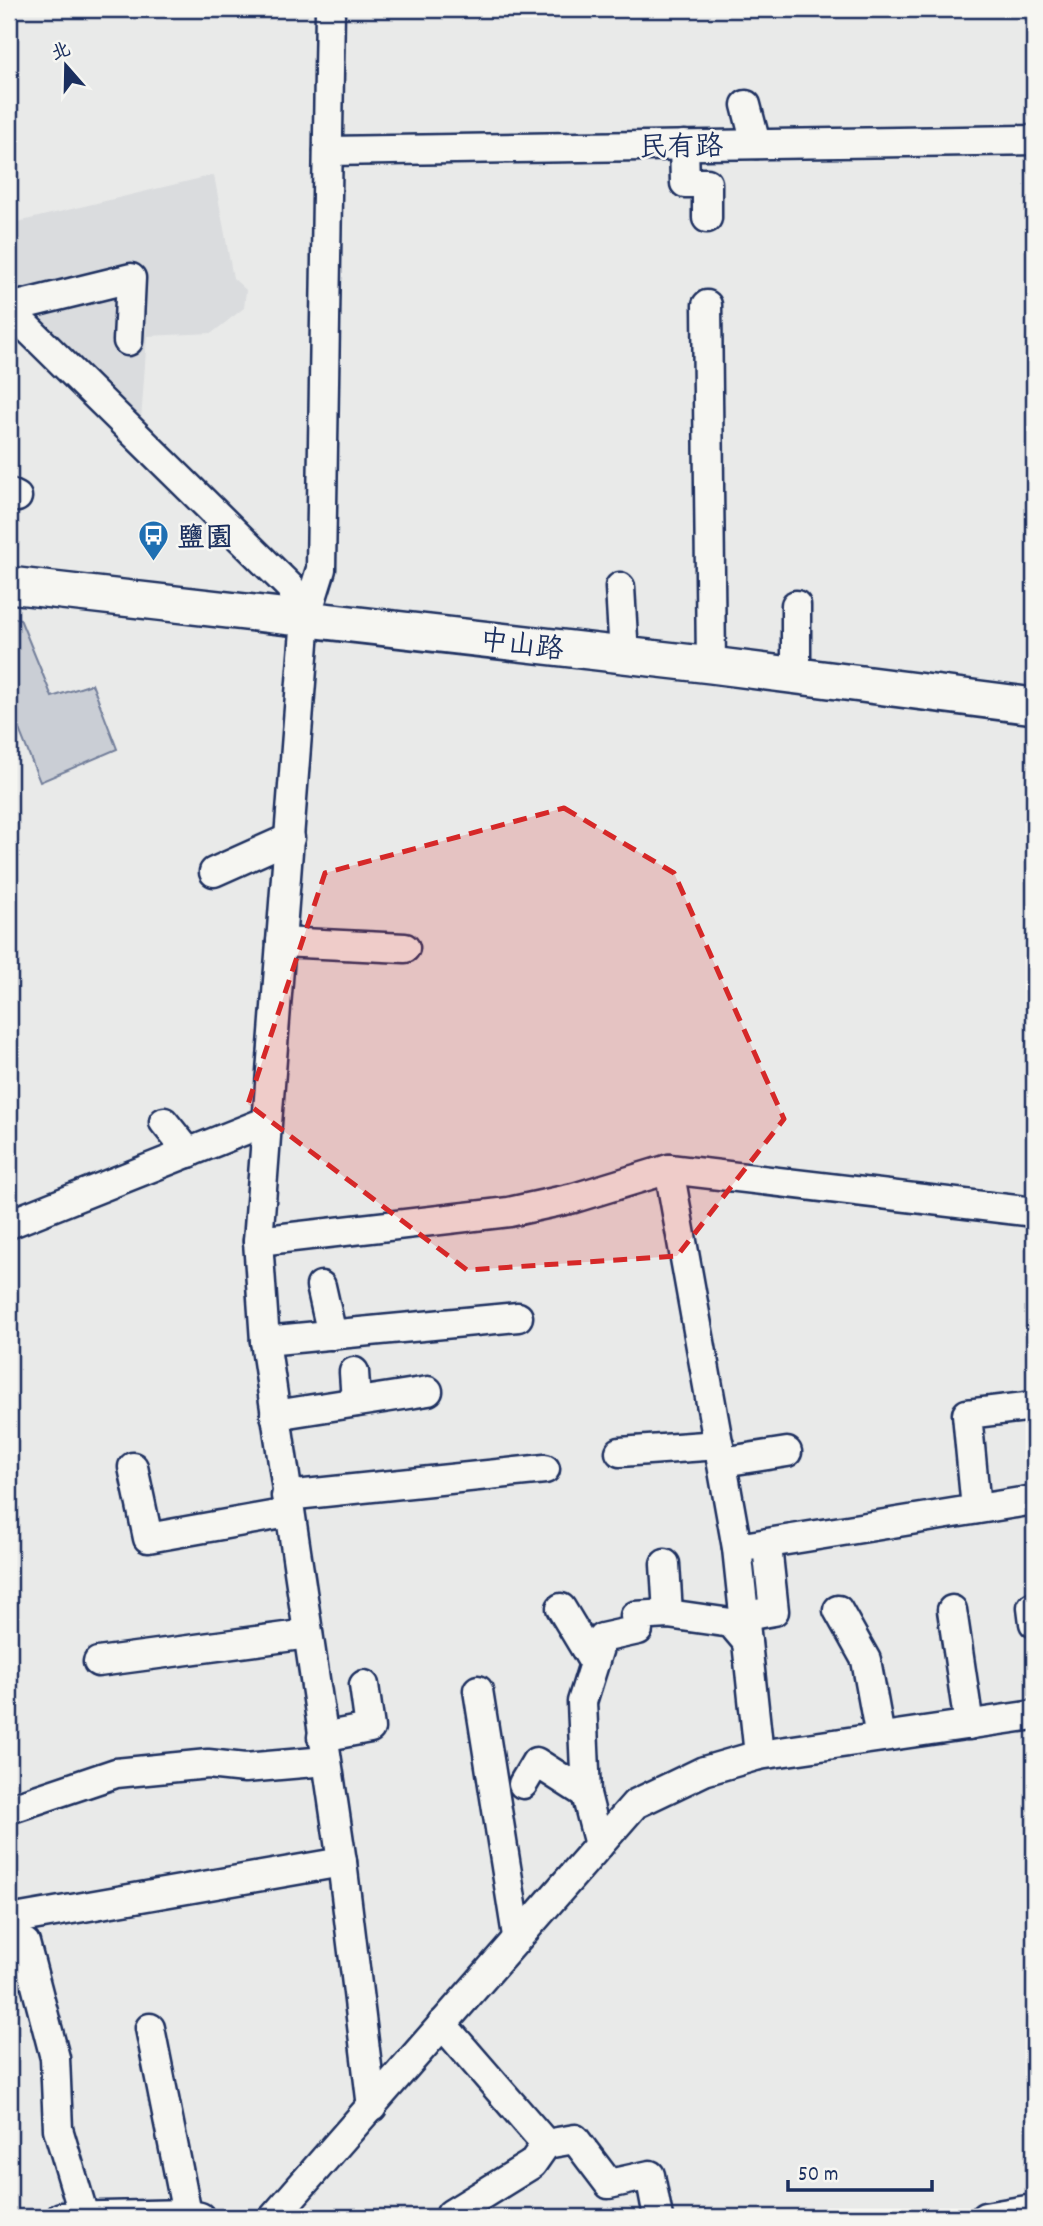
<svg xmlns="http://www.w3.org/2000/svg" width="1043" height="2226" font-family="Dekko,'LXGW WenKai TC',sans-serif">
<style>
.built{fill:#dadcde}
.green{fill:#caced5;stroke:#727e9a;stroke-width:2}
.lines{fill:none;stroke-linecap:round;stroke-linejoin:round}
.minor-casing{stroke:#1b2f5e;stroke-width:33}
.major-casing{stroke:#1b2f5e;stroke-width:40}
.minor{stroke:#f6f6f2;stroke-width:28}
.major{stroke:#f6f6f2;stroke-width:35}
.marked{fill:#d62828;fill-opacity:0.2;stroke:#d62828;stroke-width:5;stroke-dasharray:14 9;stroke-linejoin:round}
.labels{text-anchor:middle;stroke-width:5;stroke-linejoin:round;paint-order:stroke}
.street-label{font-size:28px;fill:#1b2f5e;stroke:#f6f6f2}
.poi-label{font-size:28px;font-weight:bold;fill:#1b2f5e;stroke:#f6f6f2;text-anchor:start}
</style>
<rect width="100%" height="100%" fill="#e9eae9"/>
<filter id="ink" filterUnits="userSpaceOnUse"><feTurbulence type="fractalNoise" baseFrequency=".0143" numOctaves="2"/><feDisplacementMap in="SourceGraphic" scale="14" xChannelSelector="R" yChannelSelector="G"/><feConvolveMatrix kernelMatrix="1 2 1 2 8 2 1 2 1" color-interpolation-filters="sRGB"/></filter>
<g filter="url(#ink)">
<polygon class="built" points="214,175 233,278 246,290 244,308 212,333 147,336 141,421 9,288 9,224"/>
<polygon class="green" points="9,617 20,619 52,697 92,684 117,749 40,782 9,704"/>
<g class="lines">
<defs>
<g id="minor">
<polyline points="746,105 756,144"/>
<polyline points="684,145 685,183 707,183 707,218"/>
<polyline points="328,151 1034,140"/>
<polyline points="707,305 711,665"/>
<polyline points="9,308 131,278 128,341"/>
<polyline points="9,310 290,587 306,617 258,1241 265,1341 342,1862 372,2107"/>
<polyline points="9,493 17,497"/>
<polyline points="620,587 624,655"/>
<polyline points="796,605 796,676"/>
<polyline points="306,617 321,569 330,9"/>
<polyline points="214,872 290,838"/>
<polyline points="281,942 405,948"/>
<polyline points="164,1122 189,1153"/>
<polyline points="669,1169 737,1548 759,1755"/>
<polyline points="9,1224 265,1122"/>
<polyline points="258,1241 509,1212 574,1198 669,1169 1034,1212"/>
<polyline points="321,1286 332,1335"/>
<polyline points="265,1341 518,1317"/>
<polyline points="354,1372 356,1402"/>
<polyline points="275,1415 428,1391"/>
<polyline points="620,1452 719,1445"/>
<polyline points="722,1462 787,1452"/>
<polyline points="133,1467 148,1538 288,1513"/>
<polyline points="286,1496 545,1469"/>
<polyline points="976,1509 967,1414 1034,1406"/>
<polyline points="737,1548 1034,1500"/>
<polyline points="665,1564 668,1614"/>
<polyline points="1032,1607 1034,1623"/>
<polyline points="561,1608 594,1663"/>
<polyline points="838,1610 866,1660 880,1737"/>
<polyline points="952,1610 969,1725"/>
<polyline points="745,1616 774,1611 768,1555"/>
<polyline points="98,1662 308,1634"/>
<polyline points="478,1690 517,1936"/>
<polyline points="322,1737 370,1728 364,1685"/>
<polyline points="523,1784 536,1762 586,1794"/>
<polyline points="9,1809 116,1773 208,1764 245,1768 326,1761"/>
<polyline points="599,1845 586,1794 582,1702 602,1638 638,1630 635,1616 668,1614 731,1623 747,1642"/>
<polyline points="9,1920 342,1862"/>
<polyline points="25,1943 55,2058 58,2129 84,2216"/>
<polyline points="442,2024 546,2144 575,2139 609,2184 650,2175 658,2217"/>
<polyline points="150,2028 187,2214"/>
<polyline points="451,2214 532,2164 546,2144"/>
<polyline points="61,2217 187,2214 200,2217"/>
<polyline points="274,2217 635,1804 704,1771 759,1755 1034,1715"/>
<polyline points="985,2217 1027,2210 1028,2217"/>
</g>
<polyline id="major" points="9,585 711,665 1034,706"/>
</defs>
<use href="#minor" class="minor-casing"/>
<use href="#major" class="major-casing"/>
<use href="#minor" class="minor"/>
<use href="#major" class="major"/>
</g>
</g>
<path class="marked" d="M564,808L674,873L784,1119L677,1256L467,1270L248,1104L325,873Z"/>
<defs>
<symbol id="bus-pin" viewBox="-11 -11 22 30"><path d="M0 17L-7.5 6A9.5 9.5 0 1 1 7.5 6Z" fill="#1f6fb2" stroke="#f6f6f2"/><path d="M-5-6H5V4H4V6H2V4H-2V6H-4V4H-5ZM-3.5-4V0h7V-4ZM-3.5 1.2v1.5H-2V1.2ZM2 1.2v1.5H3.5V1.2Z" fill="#fff"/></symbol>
</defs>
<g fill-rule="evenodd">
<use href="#bus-pin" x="136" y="518" width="35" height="47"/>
</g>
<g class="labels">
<g class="street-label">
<text transform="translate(681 145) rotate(-1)" y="10">民有路</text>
<text transform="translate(522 643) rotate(7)" y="10">中山路</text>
</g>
<g class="poi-label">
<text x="177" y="546">鹽園</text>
</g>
</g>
<rect width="1043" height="2226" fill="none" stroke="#f6f6f2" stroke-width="35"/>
<rect x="18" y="18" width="1008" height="2191" fill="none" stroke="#1b2f5e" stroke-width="2.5" filter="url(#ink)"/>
<g transform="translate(66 66) rotate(340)" stroke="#f6f6f2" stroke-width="5" paint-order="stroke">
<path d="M0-5L12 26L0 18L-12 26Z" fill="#1b2f5e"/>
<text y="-10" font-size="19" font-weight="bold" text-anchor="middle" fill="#1b2f5e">北</text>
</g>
<path d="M788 2180v10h144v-10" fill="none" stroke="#1b2f5e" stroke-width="3.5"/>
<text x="798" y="2180" font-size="21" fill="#1b2f5e" stroke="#f6f6f2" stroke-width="5" paint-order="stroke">50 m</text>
</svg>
